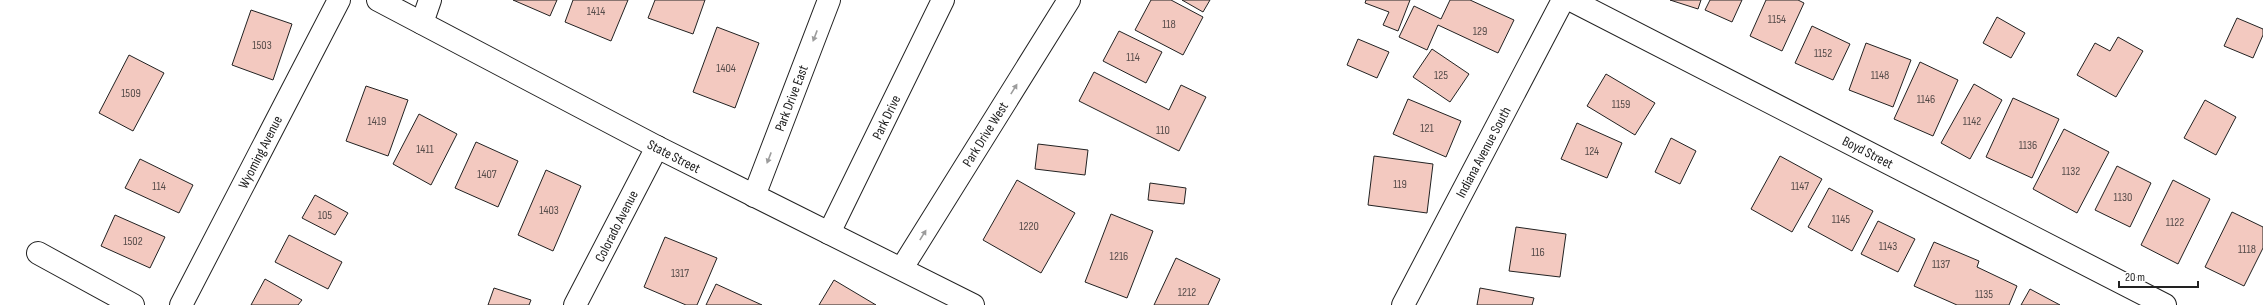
<svg xmlns="http://www.w3.org/2000/svg" width="2263" height="305" font-family="'Sofia Sans Condensed',sans-serif">
<style>
.building{fill:#f3c9c0;stroke:#222}
.lines{fill:none;stroke-linecap:round;stroke-linejoin:round}
.minor-casing{stroke:#222;stroke-width:24}
.highway-casing{stroke:#222;stroke-width:24}
.minor{stroke:#fff;stroke-width:22}
.highway{stroke:#fff;stroke-width:22}
.oneway{fill:#9c9c9c}
.labels{text-anchor:middle;stroke-width:3;stroke-linejoin:round;paint-order:stroke}
.number-label{font-size:12px;fill:#564c4a}
.street-label{font-size:14px;fill:#222;stroke:#fff}
</style>
<rect width="100%" height="100%" fill="#fff"/>
<g class="building">
<polygon points="513,0 557,0 550,16"/>
<polygon points="573,0 628,0 611,41 565,22"/>
<polygon points="655,0 705,0 693,34 648,18"/>
<polygon points="1151,0 1171,0 1203,17 1183,55 1135,30"/>
<polygon points="1182,0 1210,0 1203,12"/>
<polygon points="1366,0 1410,0 1398,31 1383,25 1389,12 1365,3"/>
<polygon points="1450,0 1470,0 1514,20 1498,53 1438,25 1427,50 1399,37 1414,6 1441,19"/>
<polygon points="1670,0 1701,0 1698,9"/>
<polygon points="1710,0 1742,0 1732,22 1705,10"/>
<polygon points="1766,0 1798,0 1804,3 1782,51 1750,36"/>
<polygon points="251,10 292,24 273,80 232,65"/>
<polygon points="1997,17 2025,33 2011,58 1983,43"/>
<polygon points="2237,18 2263,29 2263,35 2253,58 2224,46"/>
<polygon points="1812,26 1850,44 1833,80 1795,63"/>
<polygon points="717,27 759,43 735,108 693,92"/>
<polygon points="1119,31 1162,52 1146,83 1103,61"/>
<polygon points="2118,37 2143,51 2116,97 2077,75 2095,43 2110,51"/>
<polygon points="1358,39 1389,52 1377,78 1347,65"/>
<polygon points="1866,43 1911,60 1893,107 1849,90"/>
<polygon points="1432,49 1469,74 1450,102 1413,77"/>
<polygon points="129,55 164,73 133,131 99,113"/>
<polygon points="1920,62 1958,80 1933,136 1894,119"/>
<polygon points="1094,72 1169,110 1181,85 1206,97 1179,151 1079,101"/>
<polygon points="1606,74 1655,103 1635,135 1587,106"/>
<polygon points="1974,84 2002,100 1970,159 1941,143"/>
<polygon points="366,86 408,100 388,156 346,141"/>
<polygon points="2013,98 2059,119 2032,178 1986,157"/>
<polygon points="1408,99 1461,121 1446,157 1393,134"/>
<polygon points="2205,100 2236,117 2216,155 2184,138"/>
<polygon points="419,114 457,134 431,185 393,164"/>
<polygon points="1577,123 1622,143 1607,178 1561,159"/>
<polygon points="2064,129 2109,152 2077,213 2033,189"/>
<polygon points="1671,138 1696,151 1680,184 1655,172"/>
<polygon points="476,142 518,161 498,207 455,188"/>
<polygon points="1038,144 1088,150 1085,175 1035,169"/>
<polygon points="1374,156 1433,164 1427,213 1368,205"/>
<polygon points="1780,156 1822,179 1792,232 1751,209"/>
<polygon points="140,159 193,185 179,213 125,188"/>
<polygon points="2117,166 2151,183 2130,227 2095,210"/>
<polygon points="546,170 581,186 553,251 518,235"/>
<polygon points="1017,180 1075,213 1041,273 983,240"/>
<polygon points="2173,180 2210,199 2178,264 2141,245"/>
<polygon points="1150,183 1186,188 1184,204 1148,200"/>
<polygon points="1829,188 1873,211 1852,251 1808,227"/>
<polygon points="315,195 348,213 335,235 302,218"/>
<polygon points="2232,212 2263,227 2263,248 2244,286 2205,267"/>
<polygon points="1111,214 1153,231 1127,298 1085,282"/>
<polygon points="115,215 165,237 150,268 101,246"/>
<polygon points="1878,221 1915,239 1898,272 1861,254"/>
<polygon points="1516,227 1566,234 1560,277 1509,271"/>
<polygon points="289,235 342,262 328,289 275,262"/>
<polygon points="665,237 717,258 697,305 686,305 644,287"/>
<polygon points="1934,242 1979,261 1977,267 2017,286 2009,305 1957,305 1914,286"/>
<polygon points="1176,258 1220,279 1208,305 1154,305"/>
<polygon points="265,279 302,300 298,305 251,305"/>
<polygon points="834,280 876,305 819,305"/>
<polygon points="716,284 762,305 706,305"/>
<polygon points="494,288 531,300 529,305 488,305"/>
<polygon points="1480,288 1534,298 1532,305 1477,305"/>
<polygon points="2030,289 2060,305 2021,305"/>
</g>
<g class="lines">
<defs>
<g id="minor">
<polyline points="1571,0 2165,305"/>
<polyline points="422,23 430,0"/>
<polyline points="754,196 829,0"/>
<polyline points="829,233 943,0"/>
<polyline points="38,253 133,305"/>
<polyline points="902,268 1069,0"/>
<polyline points="181,305 339,0"/>
<polyline points="575,305 657,147"/>
<polyline points="1403,305 1563,0"/>
</g>
<polyline id="highway" points="378,0 657,147 973,305"/>
</defs>
<use href="#minor" class="minor-casing"/>
<use href="#highway" class="highway-casing"/>
<use href="#minor" class="minor"/>
<use href="#highway" class="highway"/>
</g>
<defs><path id="oneway-solid" d="M-6-.8H1V-3.2L6.5 0L1 3.2V.8H-6Z"/></defs>
<g class="oneway">
<use href="#oneway-solid" transform="translate(815 36) rotate(111)"/>
<use href="#oneway-solid" transform="translate(1014 89) rotate(-58)"/>
<use href="#oneway-solid" transform="translate(769 158) rotate(111)"/>
<use href="#oneway-solid" transform="translate(923 235) rotate(-58)"/>
</g>
<g class="labels">
<g class="number-label">
<text x="596" y="15">1414</text>
<text x="1777" y="23">1154</text>
<text x="1169" y="28">118</text>
<text x="1480" y="35">129</text>
<text x="262" y="49">1503</text>
<text x="1823" y="57">1152</text>
<text x="1133" y="61">114</text>
<text x="726" y="72">1404</text>
<text x="1441" y="79">125</text>
<text x="1880" y="79">1148</text>
<text x="131" y="97">1509</text>
<text x="1926" y="103">1146</text>
<text x="1621" y="108">1159</text>
<text x="377" y="125">1419</text>
<text x="1972" y="125">1142</text>
<text x="1427" y="132">121</text>
<text x="1163" y="134">110</text>
<text x="2028" y="149">1136</text>
<text x="425" y="153">1411</text>
<text x="1592" y="155">124</text>
<text x="2071" y="175">1132</text>
<text x="487" y="178">1407</text>
<text x="1400" y="188">119</text>
<text x="159" y="190">114</text>
<text x="1800" y="190">1147</text>
<text x="2123" y="201">1130</text>
<text x="549" y="214">1403</text>
<text x="325" y="219">105</text>
<text x="1841" y="223">1145</text>
<text x="2175" y="226">1122</text>
<text x="1029" y="230">1220</text>
<text x="133" y="245">1502</text>
<text x="1888" y="250">1143</text>
<text x="2247" y="253">1118</text>
<text x="1538" y="256">116</text>
<text x="1119" y="260">1216</text>
<text x="1941" y="268">1137</text>
<text x="680" y="277">1317</text>
<text x="1187" y="296">1212</text>
<text x="1984" y="298">1135</text>
</g>
<g class="street-label">
<text transform="translate(791 98) rotate(-69)" y="5">Park Drive East</text>
<text transform="translate(886 117) rotate(-64)" y="5">Park Drive</text>
<text transform="translate(985 134) rotate(-58)" y="5">Park Drive West</text>
<text transform="translate(260 152) rotate(-63)" y="5">Wyoming Avenue</text>
<text transform="translate(1483 152) rotate(-62)" y="5">Indiana Avenue South</text>
<text transform="translate(1868 152) rotate(27)" y="5">Boyd Street</text>
<text transform="translate(674 156) rotate(27)" y="5">State Street</text>
<text transform="translate(616 226) rotate(-63)" y="5">Colorado Avenue</text>
</g>
</g>
<path d="M2119 281v6h79v-6" fill="none" stroke="#222222" stroke-width="2"/>
<text x="2125" y="281" font-size="12" fill="#222222" stroke="#ffffff" stroke-width="3" paint-order="stroke">20 m</text>
</svg>
